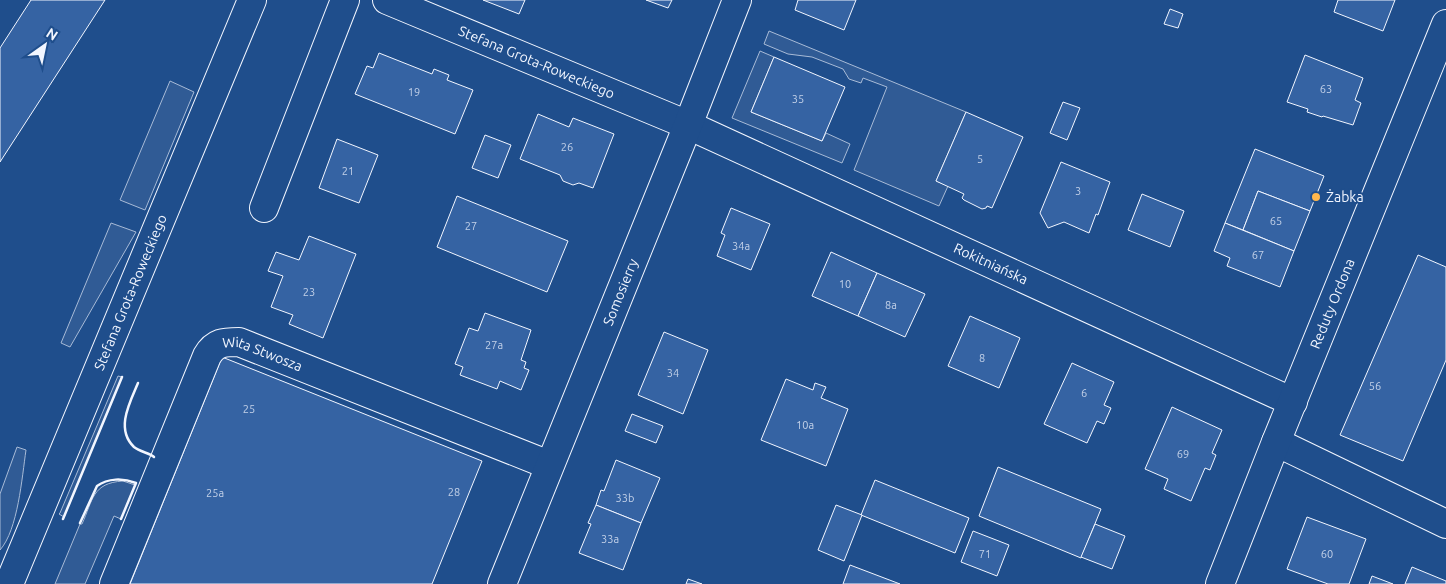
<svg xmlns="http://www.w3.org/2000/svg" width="1446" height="584" font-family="Ubuntu,sans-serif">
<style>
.green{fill:#305b95;stroke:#a8bbd7}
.building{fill:#3563a3;stroke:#f2f6ff}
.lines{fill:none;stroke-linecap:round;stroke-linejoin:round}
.minor-casing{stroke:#f2f6ff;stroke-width:30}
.minor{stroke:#1f4e8c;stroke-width:28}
.wall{stroke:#f2f6ff;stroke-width:2.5}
.poi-dot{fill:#ffb74d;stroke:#1f4e8c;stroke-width:2}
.labels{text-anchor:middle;stroke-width:4;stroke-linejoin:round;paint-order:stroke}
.number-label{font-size:11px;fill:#c3d1e8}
.street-label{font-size:14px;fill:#f2f6ff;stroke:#1f4e8c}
.poi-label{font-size:14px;fill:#f2f6ff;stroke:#1f4e8c;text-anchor:start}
</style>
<rect width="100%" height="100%" fill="#1f4e8c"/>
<g class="green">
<polygon points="769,31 966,112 936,181 948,186 939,206 854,170 887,87 863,78 861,83 849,79 843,69 812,57 788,54 764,44"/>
<polygon points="760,51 774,57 751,112 822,141 826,133 850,144 842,163 732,118"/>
<polygon points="170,81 194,92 145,210 120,200"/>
<polygon points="111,223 136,232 70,347 61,343"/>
<polygon points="118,376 122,377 64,517 59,514 60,513"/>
<path d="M17,447L26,450C22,477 18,530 0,550V494Z"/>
<path d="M123,481L135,485L121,519L114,516L85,584H55L80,524H82C93,500 92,483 123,481Z"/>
</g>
<g class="building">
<polygon points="31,0 105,0 0,162 0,48"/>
<polygon points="483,0 525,0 519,14"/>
<polygon points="646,0 672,0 668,8"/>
<polygon points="798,0 856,0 844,30 795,10"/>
<polygon points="1338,0 1395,0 1383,31 1334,12"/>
<polygon points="1170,9 1183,14 1178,28 1164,24"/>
<polygon points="379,53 432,74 434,69 449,75 447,80 473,90 455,134 355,94 367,66 373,68"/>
<polygon points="1305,55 1363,78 1355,100 1361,103 1353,125 1323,116 1322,117 1307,112 1308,109 1287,102"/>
<polygon points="774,57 845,87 822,141 751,112"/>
<polygon points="1063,102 1080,108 1067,140 1050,133"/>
<polygon points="966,112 1023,137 992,208 987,206 986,208 982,209 964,200 962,198 964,194 936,181"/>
<polygon points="538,114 569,127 573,118 614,134 593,188 579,183 573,185 563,181 560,175 520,159"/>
<polygon points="485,135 511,145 498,178 472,168"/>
<polygon points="337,139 378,155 359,203 319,188"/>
<polygon points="1255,149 1324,176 1310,211 1258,191 1243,230 1225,223"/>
<polygon points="1061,162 1110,182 1098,215 1096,214 1089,233 1064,222 1048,228 1040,213"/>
<polygon points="1258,191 1310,211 1294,251 1243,230"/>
<polygon points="1142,194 1184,211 1170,247 1128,230"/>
<polygon points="457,196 568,241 547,292 437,247"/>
<polygon points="731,208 770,224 751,270 717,256 725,235 721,233"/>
<polygon points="1225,223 1294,251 1280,287 1227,266 1230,258 1214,251"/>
<polygon points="309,236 356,254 323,338 289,324 293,315 271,307 283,276 268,271 276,252 299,260"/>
<polygon points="831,252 877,273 858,316 812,296"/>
<polygon points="1418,255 1446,267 1446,360 1403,461 1340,435"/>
<polygon points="877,273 925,294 905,337 858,316"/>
<polygon points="485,313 531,330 521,360 526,362 524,368 529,370 521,390 500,381 497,389 460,375 463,367 455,364 469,328 478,331"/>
<polygon points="970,316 1020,338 999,388 948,366"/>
<polygon points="664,332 708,350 683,414 638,395"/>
<polygon points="222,357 482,461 432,584 130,584"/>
<polygon points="1072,363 1114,382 1104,405 1111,408 1104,424 1097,421 1087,443 1044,424"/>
<polygon points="786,379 813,390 815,383 826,387 821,398 848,409 826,466 761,440"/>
<polygon points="1172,407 1222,430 1212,453 1216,455 1210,470 1205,468 1191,501 1164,489 1168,479 1145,469"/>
<polygon points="632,414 663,426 656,443 625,431"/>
<polygon points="616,460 660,478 641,523 596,505 601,490 604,491"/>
<polygon points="998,467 1101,509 1081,558 979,516"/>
<polygon points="875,480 969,518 955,553 861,515"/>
<polygon points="596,505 641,523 623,570 579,553 591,524 588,523"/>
<polygon points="836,505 862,515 844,561 818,550"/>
<polygon points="1307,517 1366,539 1349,584 1328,584 1287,569"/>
<polygon points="1095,524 1125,536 1112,569 1081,557"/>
<polygon points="973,531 1009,545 997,576 961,562"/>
<polygon points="850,565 900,584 843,584"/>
<polygon points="1412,567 1446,581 1446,584 1405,584"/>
<polygon points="1372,576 1393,584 1369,584"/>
<polygon points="688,579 702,584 686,584"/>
</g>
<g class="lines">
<defs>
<g id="minor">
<path id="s1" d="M387,0L688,125L1293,402"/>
<polyline points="264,208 345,0"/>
<polyline points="1276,442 1446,524"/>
<path id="s2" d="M9,584L252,0"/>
<path id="s3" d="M114,584L207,356C215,342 224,342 239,342L549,465"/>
<path id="s4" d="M502,584L688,125L737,0"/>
<path id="s5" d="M1220,584L1276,442L1446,24"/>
</g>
</defs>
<use href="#minor" class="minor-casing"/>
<use href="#minor" class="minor"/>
<g class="wall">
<path d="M138,383C130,402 115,429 134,447C140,452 150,453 154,457"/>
<polyline points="63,519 122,377"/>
<path d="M80,523L97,486C108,478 123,478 136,483L121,519"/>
</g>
</g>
<circle class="poi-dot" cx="1316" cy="197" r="5"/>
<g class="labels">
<g class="number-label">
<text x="1326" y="93">63</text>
<text x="414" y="96">19</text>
<text x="798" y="103">35</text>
<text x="567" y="151">26</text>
<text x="980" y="163">5</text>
<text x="348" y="175">21</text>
<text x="1078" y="195">3</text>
<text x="1276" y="225">65</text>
<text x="471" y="230">27</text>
<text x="741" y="250">34a</text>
<text x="1258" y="259">67</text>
<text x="845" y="288">10</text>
<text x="309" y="296">23</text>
<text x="891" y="309">8a</text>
<text x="494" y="349">27a</text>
<text x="982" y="362">8</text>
<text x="673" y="377">34</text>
<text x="1375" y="390">56</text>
<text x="1084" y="397">6</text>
<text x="249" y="413">25</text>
<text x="805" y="429">10a</text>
<text x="1183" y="458">69</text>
<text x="454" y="496">28</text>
<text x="215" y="497">25a</text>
<text x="625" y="502">33b</text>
<text x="610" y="543">33a</text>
<text x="985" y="558">71</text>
<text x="1327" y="558">60</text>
</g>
<g class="street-label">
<text dy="5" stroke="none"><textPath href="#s1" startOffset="162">Stefana Grota-Roweckiego</textPath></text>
<text dy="5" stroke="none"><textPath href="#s1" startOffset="659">Rokitniańska</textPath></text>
<text dy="5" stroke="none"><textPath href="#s2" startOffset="316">Stefana Grota-Roweckiego</textPath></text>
<text dy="5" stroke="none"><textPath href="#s4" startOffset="315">Somosierry</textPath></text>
<text dy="5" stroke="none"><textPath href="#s5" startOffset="302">Reduty Ordona</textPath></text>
<text dy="5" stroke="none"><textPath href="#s3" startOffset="309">Wita Stwosza</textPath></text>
</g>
<g class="poi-label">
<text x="1326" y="202">Żabka</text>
</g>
</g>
<g transform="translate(45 45) rotate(33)" stroke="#1f4e8c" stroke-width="4" paint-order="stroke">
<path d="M0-4L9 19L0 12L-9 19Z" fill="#f2f6ff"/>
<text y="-8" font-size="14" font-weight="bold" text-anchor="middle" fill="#f2f6ff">N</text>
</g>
</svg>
